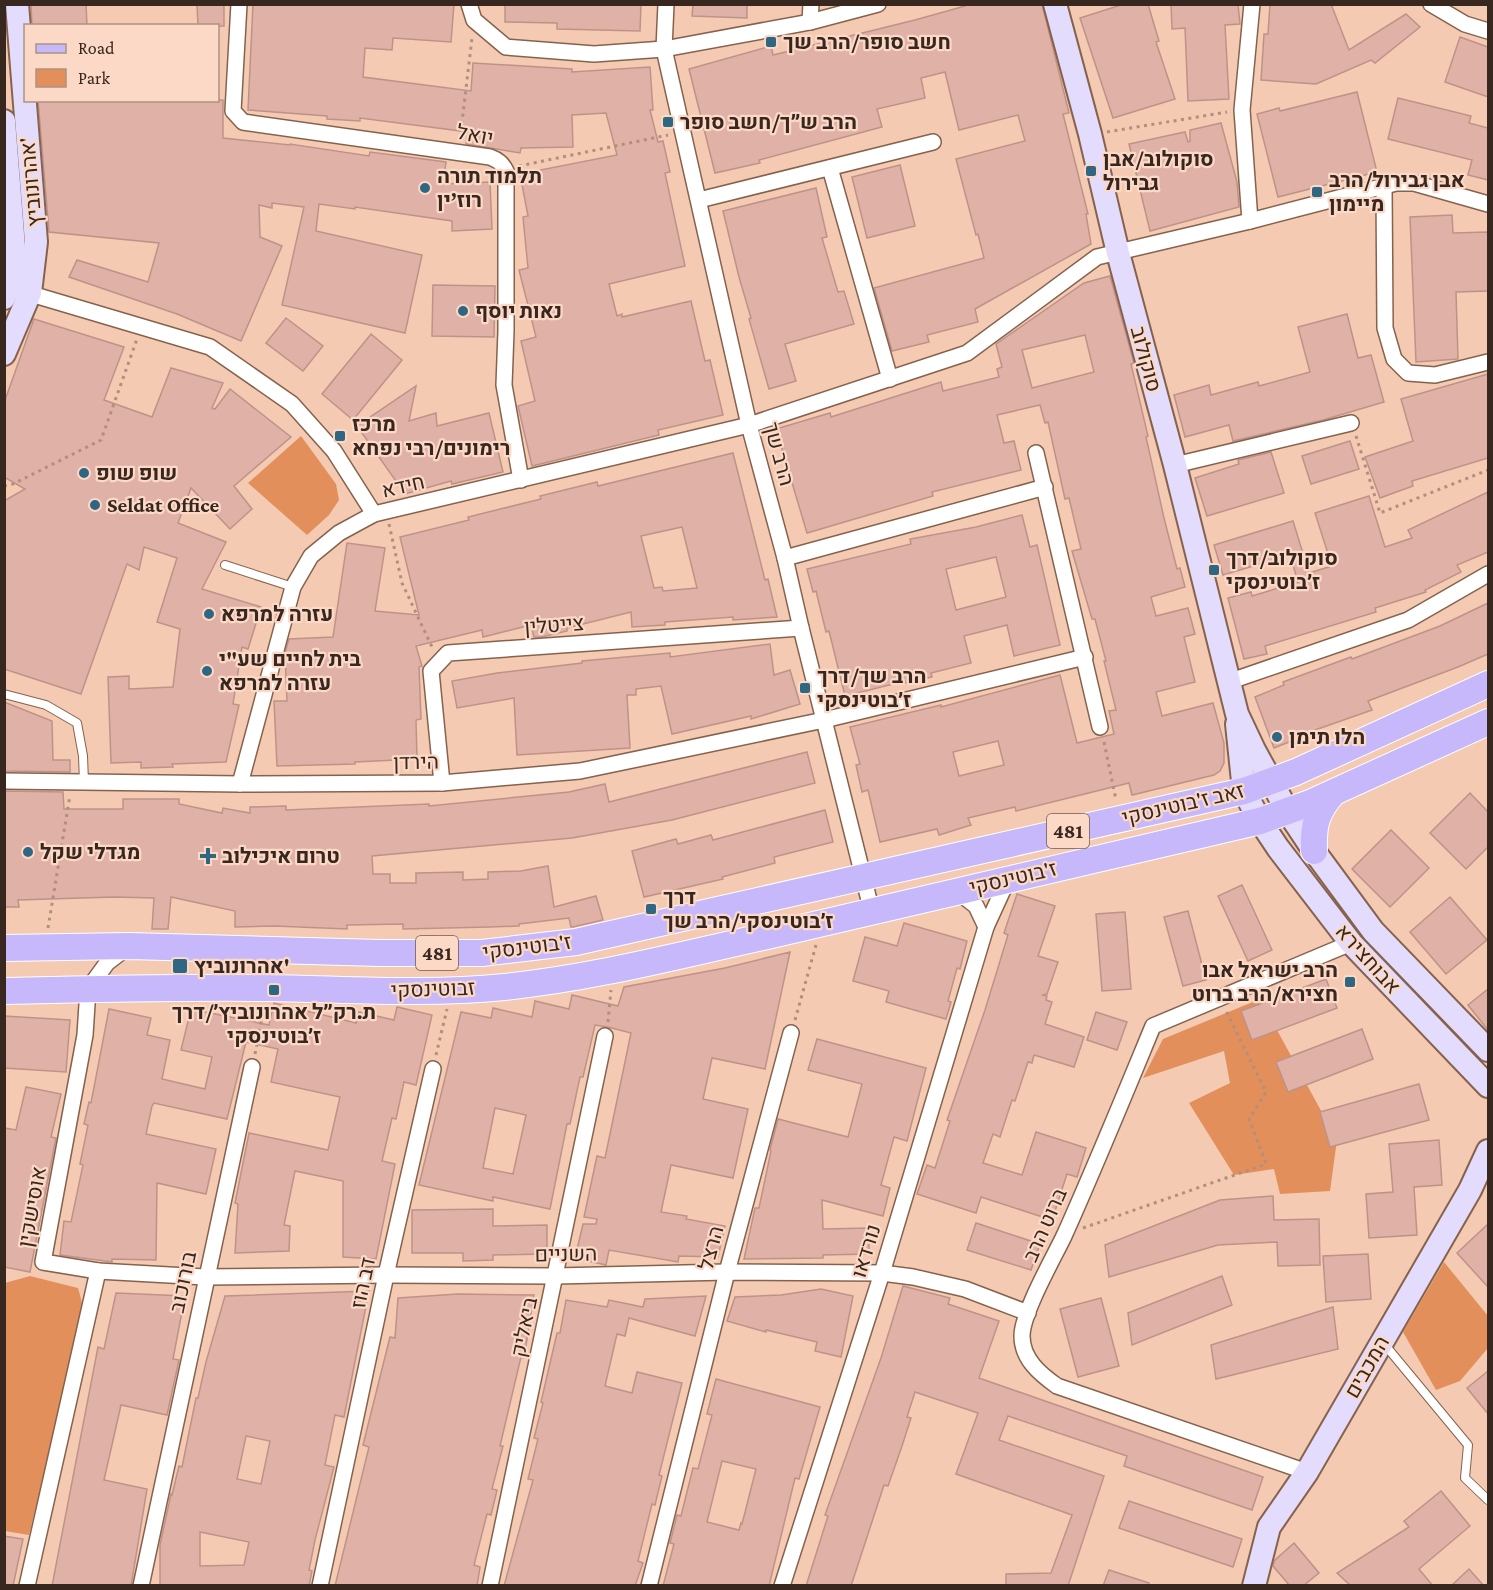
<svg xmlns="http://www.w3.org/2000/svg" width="1493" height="1590" font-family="'Crimson Pro',Heebo,serif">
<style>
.green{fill:#e28f5b}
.building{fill:#e0b1a7;stroke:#bf9288;stroke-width:1.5;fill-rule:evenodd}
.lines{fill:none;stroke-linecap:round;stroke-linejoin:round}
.lane-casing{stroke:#86624d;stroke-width:10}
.street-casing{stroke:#86624d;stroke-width:18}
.secondary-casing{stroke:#86624d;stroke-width:26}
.primary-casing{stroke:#fff;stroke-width:28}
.path{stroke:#b0907d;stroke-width:3;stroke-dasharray:3 4.5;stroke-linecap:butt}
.lane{stroke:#fff;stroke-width:8}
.street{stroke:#fff;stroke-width:15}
.secondary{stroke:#e3dcfd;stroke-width:22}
.primary{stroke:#c7b8fb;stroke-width:26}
.poi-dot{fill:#2f6681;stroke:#fbd9c6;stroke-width:2}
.labels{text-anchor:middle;stroke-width:4.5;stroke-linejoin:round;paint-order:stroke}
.shield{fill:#fbd9c6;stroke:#725c50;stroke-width:1.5}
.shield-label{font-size:20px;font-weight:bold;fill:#37271e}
.poi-label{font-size:21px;font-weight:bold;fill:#37271e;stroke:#fbd9c6;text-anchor:start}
.street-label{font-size:21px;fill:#37271e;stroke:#fbd9c6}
</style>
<rect width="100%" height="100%" fill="#f4cab2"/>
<g class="green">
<polygon points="301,436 336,484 339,500 329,515 307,535 248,483"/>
<polygon points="1260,999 1337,1140 1330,1191 1280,1194 1274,1169 1234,1175 1189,1103 1230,1083 1224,1051 1143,1078 1163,1039"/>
<polygon points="1444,1262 1488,1316 1488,1348 1460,1381 1436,1390 1403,1332"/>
<polygon points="30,1276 78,1288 82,1303 65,1385 29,1535 5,1531 5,1283"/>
</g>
<g class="building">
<polygon points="31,4 86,4 87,26 32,26"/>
<polygon points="197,4 224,4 224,26 198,26"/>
<polygon points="253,4 454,4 451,42 393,38 392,50 365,48 363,77 471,91 473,63 572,69 572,72 650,67 653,110 650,110 658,142 663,141 670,172 665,173 685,266 609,284 617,316 622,314 622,317 691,301 705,361 710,360 723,415 658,430 659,435 532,466 518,406 535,401 521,341 536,337 519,270 528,268 523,217 528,216 520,174 617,155 606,113 572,115 573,147 521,148 520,153 466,144 468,132 360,118 360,121 327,119 327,116 248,110"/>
<polygon points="505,4 641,4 640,31 557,29 557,23 505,22"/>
<polygon points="693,4 747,4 747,18 692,16"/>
<polygon points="964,4 1042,4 1069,113 1063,114 1088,214 1086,214 1091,244 975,309 978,322 927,335 929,342 892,351 874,288 984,258 978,234 976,235 956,159 1025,141 1018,115 959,130 945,72 921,78 925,98 877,109 882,127 759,160 760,163 715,173 689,69 771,46 773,55 915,20 965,6"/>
<polygon points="1124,4 1148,4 1159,41 1156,42 1175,99 1113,118 1080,18"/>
<polygon points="1171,4 1238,4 1240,24 1225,25 1229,99 1188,101 1185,28 1172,29"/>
<polygon points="1270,4 1331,4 1349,50 1406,14 1420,27 1375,63 1371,60 1316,84 1261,80 1264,34 1268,34"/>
<polygon points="1460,37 1488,47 1488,97 1445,82"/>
<polygon points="1357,92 1377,172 1278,197 1257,114 1279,108 1280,111"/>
<polygon points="1398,98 1471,116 1469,123 1488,128 1488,180 1468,175 1472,160 1388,139"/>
<polygon points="38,100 223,100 223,138 290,145 290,144 369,156 370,152 446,162 443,184 490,182 492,229 452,231 452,221 355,207 355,209 319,204 316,231 422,255 405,333 282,305 304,207 272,203 272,208 259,205 260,237 282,246 241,341 177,314 69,277 77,260 148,282 159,243 49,232"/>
<polygon points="1221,123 1237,182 1239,207 1150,231 1129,144 1185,132 1188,142 1190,141 1190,130"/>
<polygon points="900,165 915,226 867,238 852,177"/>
<polygon points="816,188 827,237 822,238 838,292 844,291 854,324 785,344 796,381 769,389 749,319 751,318 739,277 723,211"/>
<polygon points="1452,215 1453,233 1488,232 1488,291 1456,292 1458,359 1416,362 1410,217"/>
<path d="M1110,276L1134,363L1131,364L1148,436L1146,437L1164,518L1177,569L1180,568L1185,587L1151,597L1156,616L1188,608L1195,634L1184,637L1195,682L1156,692L1162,716L1213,703L1224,743V763L1220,771L1214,775L1132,795L1129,783L1016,811L1015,807L968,818L971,825L939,835L937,829L880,842L868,790L862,792L856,765L860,764L850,727L941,705V707L1060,675L1077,743L1114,734L1109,711L1116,710L1104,661H1106L1095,619H1092L1072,551L1081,549L1069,498L1065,499L1048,422L1045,423L1040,405L997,415L1004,443L1014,441L1021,470L932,492L933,496L807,533L776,429L830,413L831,417L941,382L943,391L999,377L997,369L1002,367L996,344L1084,283ZM1085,335L1094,372L1032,388L1022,350ZM998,741L1004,765L959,776L953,752Z"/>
<polygon points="433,285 495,286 494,337 432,336"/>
<polygon points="1347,314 1358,358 1371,355 1384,402 1323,420 1233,441 1229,425 1185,437 1174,395 1209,385 1211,395 1258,382 1259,386 1310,372 1298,327"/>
<polygon points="286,318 323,346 303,371 266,343"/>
<polygon points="34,319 124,347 104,400 152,417 171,368 223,383 212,408 215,409 230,389 291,437 234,486 252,509 230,529 191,488 178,523 226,542 202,589 261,607 248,649 242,647 233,704 239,705 226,762 172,764 173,767 141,768 141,762 111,763 108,677 129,676 129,689 173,687 180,629 157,622 177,558 144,547 139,570 127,564 81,694 4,669 4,501 25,489 4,477 4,403"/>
<polygon points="371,334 402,360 353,420 322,394"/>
<polygon points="1488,374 1488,458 1412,481 1413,486 1380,498 1365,457 1413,441 1401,399"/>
<polygon points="416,386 409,421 436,413 437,426 489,413 503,472 452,484 451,481 405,494 357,426"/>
<polygon points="1350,441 1359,469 1311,484 1302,456"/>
<polygon points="1271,452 1284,493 1207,516 1195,478 1239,464 1238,460"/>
<path d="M733,453L765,580L768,579L777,617L733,620V617L665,622V625L632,627L631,612L567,628V631L542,637H534L531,625L483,637L482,630L416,646L422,666L419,667L421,719L416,720L417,759L355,762V764L277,766L274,701H287L285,653L289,639L333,637L347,543L385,548L375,611L419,615L400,537L469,520L468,517L541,499L540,496L597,482L598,486ZM682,527L697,588L663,591L662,587L654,588L641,536Z"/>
<polygon points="1488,492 1488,552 1457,565 1461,572 1425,590 1426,592 1375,608 1376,612 1265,646 1267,654 1244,659 1228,598 1251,592 1252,596 1298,582 1290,555 1223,575 1214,545 1293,521 1309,573 1332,566 1315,513 1369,496 1385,547 1412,538 1408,530"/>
<path d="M1022,515L1030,547L1037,545L1060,645L1014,656L1007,625L964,636L971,663L931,673L932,677L906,683L905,681L845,696L829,631L826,632L816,591L813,592L807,569L911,544L910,539L976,527ZM996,557L1006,597L956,610L946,569Z"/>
<polygon points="1488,603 1488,654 1458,667 1368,701 1372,710 1298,736 1299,738 1274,748 1255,697 1284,685 1283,682 1351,657 1352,659 1440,626"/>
<polygon points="770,644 774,675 790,670 800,704 751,719 751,716 672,734 661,686 636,689 636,695 627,695 630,748 517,755 514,698 457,708 452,681 497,673 582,663 582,661 670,653 670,657"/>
<polygon points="4,702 52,721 53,760 70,760 70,772 4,771"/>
<polygon points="807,752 815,783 672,820 572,838 372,856 373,874 390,874 390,883 416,883 416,873 463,872 463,880 488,879 488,872 521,871 548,866 554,907 596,896 603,920 573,927 571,927 569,918 519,924 519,926 490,927 403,929 403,924 347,925 347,929 274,926 235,927 235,911 171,897 168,929 152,929 154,898 114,897 18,900 19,907 4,907 4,791 63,792 64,809 123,809 123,799 179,799 179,804 222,813 223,808 250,813 250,807 286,806 286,810 429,804 429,806 569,792 605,784 609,802"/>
<polygon points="1470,793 1488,812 1488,847 1466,869 1430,833"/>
<polygon points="825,810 833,842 774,857 775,863 722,877 723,879 644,897 632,851 676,839 678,844 711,835 713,840"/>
<polygon points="1391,830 1429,868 1390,907 1352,869"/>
<polygon points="1242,885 1272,950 1248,961 1218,896"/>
<polygon points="1017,894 1055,906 1038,956 1058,962 1047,994 1042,995 1047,996 1046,1000 1052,1002 1045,1024 1084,1037 1074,1067 1034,1055 1032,1063 1028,1062 1015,1101 1012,1100 1000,1137 993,1134 983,1163 1022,1175 1036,1132 1086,1148 1077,1177 1067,1174 1052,1220 981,1197 976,1213 917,1194 927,1165 935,1168 950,1121 947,1120 985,1010 1008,935 1004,933"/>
<polygon points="1450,897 1487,940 1446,974 1410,932"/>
<polygon points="1188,911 1206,980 1183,986 1164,917"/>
<polygon points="1125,912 1131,989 1102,991 1096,914"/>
<polygon points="904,923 967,941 960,969 957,968 948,1001 951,1002 946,1019 886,1002 889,991 853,981 865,937 897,946"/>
<path d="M790,952L765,1069L712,1058L703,1099L748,1109L733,1178L671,1165L661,1212L687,1216L686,1219L725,1226L718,1257L679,1256L678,1262L609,1250L606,1265L575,1258L583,1224H596L597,1219L584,1217L597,1156L605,1158L631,1033L608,1027L595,1025L583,1077H580L570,1124H567L550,1209L493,1197V1201L419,1185L461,1012L491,1018L493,1008L532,1017L535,1001L569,1009L572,995L618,1006L624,987L725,968ZM495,1108L526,1115L513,1174L483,1168Z"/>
<polygon points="1326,979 1337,1008 1252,1040 1241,1011"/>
<polygon points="1488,989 1488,1030 1468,1005"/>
<polygon points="274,1003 356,1023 359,1012 394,1020 397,1007 432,1015 416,1085 404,1082 396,1119 392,1118 382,1161 395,1164 376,1259 343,1257 343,1181 295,1171 284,1225 290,1226 289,1251 235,1253 238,1204 235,1203 249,1133 328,1150 340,1097 271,1082 278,1049 246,1042 227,1119 154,1103 152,1106 146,1134 216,1149 206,1194 157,1183 156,1260 112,1259 112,1262 60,1255 64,1221 71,1222 83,1165 80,1164 88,1125 84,1124 89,1102 91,1103 109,1009 151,1018 147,1035 170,1040 162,1079 205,1089 212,1057 181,1050 191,1009 269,1025"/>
<polygon points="1096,1012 1127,1022 1117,1050 1087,1040"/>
<polygon points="4,1016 70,1020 66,1072 4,1068"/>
<polygon points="1362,1029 1373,1059 1288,1092 1276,1062"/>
<polygon points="817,1039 926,1068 907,1141 894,1137 881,1185 890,1188 883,1216 822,1200 823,1229 869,1228 869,1254 823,1255 823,1258 744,1259 755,1208 759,1208 771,1151 770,1150 778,1119 848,1137 862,1084 808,1070"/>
<polygon points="1419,1084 1429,1120 1330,1147 1320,1112"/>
<polygon points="26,1087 61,1094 51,1137 56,1138 30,1272 4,1267 4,1128 16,1130"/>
<polygon points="1439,1140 1442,1185 1414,1187 1417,1235 1369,1238 1366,1194 1393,1192 1389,1144"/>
<polygon points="1273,1196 1274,1220 1319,1219 1320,1265 1278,1266 1277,1242 1218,1245 1109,1277 1105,1245 1220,1200"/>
<polygon points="493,1209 493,1226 547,1225 547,1254 493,1255 493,1260 463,1261 463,1253 412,1253 412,1210"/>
<polygon points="976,1223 1040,1244 1031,1270 967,1250"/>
<polygon points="1488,1224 1488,1287 1457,1253"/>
<polygon points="1368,1254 1371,1299 1326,1302 1323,1256"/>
<polygon points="1222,1276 1232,1305 1132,1345 1128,1313"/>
<polygon points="903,1286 950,1298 948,1304 999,1321 979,1378 1263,1477 1252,1510 1124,1466 1127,1456 1008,1416 999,1440 1104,1476 1068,1586 1006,1586 1006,1574 1051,1573 1072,1515 956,1474 978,1413 915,1392 907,1417 911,1418 902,1446 888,1486 884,1485 851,1586 806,1586 828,1516 825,1515 881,1358"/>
<polygon points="821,1289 853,1296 841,1357 815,1351 817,1342 766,1330 766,1332 727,1321 735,1297 781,1295"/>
<path d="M369,1291L344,1417L335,1415L325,1465L334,1467L315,1540L309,1570L312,1571L309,1586H160V1545L171,1494L172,1495L179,1466L182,1467L196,1398H198L206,1362L225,1296ZM246,1436L270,1441L261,1484L237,1479ZM200,1532L249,1542L244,1565L200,1566Z"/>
<polygon points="116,1293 185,1296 173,1359 179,1360 167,1415 121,1405 104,1480 147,1489 131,1586 52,1586 98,1347 104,1349"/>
<polygon points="458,1294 534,1295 524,1358 521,1357 500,1446 503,1446 492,1489 497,1490 491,1515 487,1514 474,1565 480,1567 477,1586 335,1586 369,1447 363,1445 390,1337 395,1338 398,1298"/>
<polygon points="706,1296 695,1336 629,1318 625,1336 617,1334 605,1386 632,1393 637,1372 682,1383 659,1475 662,1476 655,1505 652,1504 638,1561 643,1563 635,1586 504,1586 533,1480 528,1479 538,1439 534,1438 543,1403 541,1402 557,1333 560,1333 566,1300 607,1307 609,1300 643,1307 645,1299"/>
<polygon points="1101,1298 1119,1366 1078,1377 1060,1309"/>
<polygon points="1333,1307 1338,1349 1216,1379 1211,1345"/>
<polygon points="1488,1371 1488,1414 1467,1388"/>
<path d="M716,1379L820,1407L799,1479L795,1478L769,1586H663L674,1544L670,1543L677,1515L681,1516L693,1468L698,1469L712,1415L707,1414ZM722,1461L756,1469L742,1524L741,1523L739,1530L707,1522Z"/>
<polygon points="1441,1491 1470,1526 1419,1569 1433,1586 1351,1586 1337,1573 1409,1527 1404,1521"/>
<polygon points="1129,1501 1242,1539 1233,1567 1119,1528"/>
<polygon points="4,1536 23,1539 13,1586 4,1586"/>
<polygon points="1294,1543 1319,1573 1303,1586 1290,1586 1273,1566 1275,1560"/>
<polygon points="1469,1569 1484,1586 1451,1586"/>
<polygon points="1109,1570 1149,1583 1148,1586 1103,1586"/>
</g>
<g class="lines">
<defs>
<g id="lane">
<polyline points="225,565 293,587"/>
<polyline points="4,694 46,705 77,723 83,756 84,782"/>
<polyline points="1385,1345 1468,1445 1465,1478 1488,1500"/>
</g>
<g id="street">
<path d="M239,4L233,111L243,122L490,157C498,160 502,163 506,171V331L504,385L521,480"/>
<polyline points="469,4 474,20 506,47 594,54 664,49 810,22 878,4"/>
<polyline points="666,4 664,49 749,425 785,558 801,628 872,912"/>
<polyline points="1431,4 1465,24 1488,31"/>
<polyline points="810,22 811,4"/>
<polyline points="830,168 890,379"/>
<polyline points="1384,185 1385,328 1394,359 1408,373 1435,375 1488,362"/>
<polyline points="699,200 933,142"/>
<polyline points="1250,221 1242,110 1252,4"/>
<polyline points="21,291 210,347 292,404 334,451 374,514"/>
<polyline points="1036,453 1100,727"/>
<polyline points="1175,465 1351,423"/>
<polyline points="785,558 1045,487"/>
<polyline points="1228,682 1408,620 1488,574"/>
<polyline points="4,781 240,784 442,783 580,771 824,720 1085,657"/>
<polyline points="442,783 431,671 448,653 801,628"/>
<polyline points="240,784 293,587 311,556 339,533 374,514 749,425 967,353 1097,257 1250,221 1396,183 1414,183 1488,204"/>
<polyline points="957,891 976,906 986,927"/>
<polyline points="98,1271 205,1277 386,1275 556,1276 727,1272 882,1273 913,1277 965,1289 1028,1313"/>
<path d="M1307,1472L1057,1386C1040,1374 1022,1359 1022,1336C1022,1313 1053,1259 1064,1236C1095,1167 1124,1096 1153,1026L1351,943"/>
<polyline points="27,1586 98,1271 43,1262 85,1035 88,989 107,963 129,946"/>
<polyline points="141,1586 252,1067"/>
<polyline points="320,1586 386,1275 433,1069"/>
<polyline points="490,1586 605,1036"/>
<polyline points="649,1586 727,1272 791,1033"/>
<polyline points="782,1586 882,1273 986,927 1008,879"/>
</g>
<g id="secondary">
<polyline points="1055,4 1090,134 1118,253 1175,465 1237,714 1254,750 1288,812 1314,851 1373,931 1488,1050"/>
<polyline points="4,121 14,247 9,288 4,298"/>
<polyline points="4,354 30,293 36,242 17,4"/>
<polyline points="1237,724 1244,791 1260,821 1278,848 1351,943 1488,1086"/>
<polyline points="1254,1586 1269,1527 1307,1472 1470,1190 1488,1151"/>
</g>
<g id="primary">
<path d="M1314,851C1313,826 1316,812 1333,793"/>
<polyline points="4,948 129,946 380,953 482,953 576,942 1244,791 1296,772 1488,684"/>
<path d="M4,991C92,989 179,987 267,988C346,989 425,995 504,987C593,978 680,955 767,936C932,899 1095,858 1260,821L1310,803L1488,722"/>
</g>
</defs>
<use href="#lane" class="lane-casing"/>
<use href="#street" class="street-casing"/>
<use href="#secondary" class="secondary-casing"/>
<use href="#primary" class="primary-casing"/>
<g class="path">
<polyline points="1107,132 1227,112"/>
<polyline points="460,139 472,38"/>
<polyline points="519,166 668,135"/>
<polyline points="1356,436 1380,513 1488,470"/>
<polyline points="4,486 13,484 101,440 137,339"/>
<polyline points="389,524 402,583 432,647"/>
<polyline points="1104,742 1116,800"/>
<polyline points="48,928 70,795"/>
<polyline points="795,1020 816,945"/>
<polyline points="608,1022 611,990"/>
<polyline points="255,1054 264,1007"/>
<polyline points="436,1055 447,1009"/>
<polyline points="1083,1228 1266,1164 1249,1119 1266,1092 1226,1011"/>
</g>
<use href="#lane" class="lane"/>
<use href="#street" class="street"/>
<use href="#secondary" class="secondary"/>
<use href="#primary" class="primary"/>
</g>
<g class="poi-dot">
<rect x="765" y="36" width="12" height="12" rx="3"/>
<rect x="662" y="116" width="12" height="12" rx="3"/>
<rect x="1085" y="165" width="12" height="12" rx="3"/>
<circle cx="425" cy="188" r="6"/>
<rect x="1311" y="186" width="12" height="12" rx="3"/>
<circle cx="463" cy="311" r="6"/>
<rect x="334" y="430" width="12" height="12" rx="3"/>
<circle cx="84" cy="473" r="6"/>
<circle cx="95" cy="505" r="6"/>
<rect x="1208" y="564" width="12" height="12" rx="3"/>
<circle cx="209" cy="614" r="6"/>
<circle cx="207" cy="671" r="6"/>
<rect x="799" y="682" width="12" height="12" rx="3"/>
<circle cx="1277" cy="737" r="6"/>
<circle cx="28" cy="852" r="6"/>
<path d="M205 847h6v6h6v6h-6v6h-6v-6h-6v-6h6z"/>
<rect x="645" y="903" width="12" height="12" rx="3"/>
<rect x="172" y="958" width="16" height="16" rx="3"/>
<rect x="1344" y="976" width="12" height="12" rx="3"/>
<rect x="268" y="984" width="12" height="12" rx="3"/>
</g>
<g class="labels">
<g class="shield">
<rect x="1047" y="814" width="42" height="34" rx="4.5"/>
<rect x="416" y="936" width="42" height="34" rx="4.5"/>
</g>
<g class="shield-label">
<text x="1068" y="838">481</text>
<text x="437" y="960">481</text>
</g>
<g class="poi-label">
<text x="783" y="49">חשב סופר/הרב שך</text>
<text x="680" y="129">הרב ש״ך/חשב סופר</text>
<text x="1103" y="166">סוקולוב/אבן<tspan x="1103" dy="24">גבירול</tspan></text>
<text x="437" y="183">תלמוד תורה<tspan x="437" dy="24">רוז’ין</tspan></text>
<text x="1329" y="187">אבן גבירול/הרב<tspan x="1329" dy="24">מיימון</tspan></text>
<text x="475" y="318">נאות יוסף</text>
<text x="352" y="431">מרכז<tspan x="352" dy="24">רימונים/רבי נפחא</tspan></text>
<text x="96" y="480">שופ שופ</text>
<text x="107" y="512">Seldat Office</text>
<text x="1226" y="565">סוקולוב/דרך<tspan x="1226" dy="24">ז׳בוטינסקי</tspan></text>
<text x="221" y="621">עזרה למרפא</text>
<text x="219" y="666">בית לחיים שע"י<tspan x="219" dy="24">עזרה למרפא</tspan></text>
<text x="817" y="683">הרב שך/דרך<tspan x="817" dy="24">ז׳בוטינסקי</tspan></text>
<text x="1289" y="744">הלו תימן</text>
<text x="40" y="859">מגדלי שקל</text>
<text x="222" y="863">טרום איכילוב</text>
<text x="663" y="904">דרך<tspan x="663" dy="24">ז׳בוטינסקי/הרב שך</tspan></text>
<text x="194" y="973">אהרונוביץ'</text>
<text x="1338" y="977" text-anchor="end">הרב ישראל אבו<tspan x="1338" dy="24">חצירא/הרב ברוט</tspan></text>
<text x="274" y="1019" text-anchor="middle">ת.רק״ל אהרונוביץ׳/דרך<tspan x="274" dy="24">ז׳בוטינסקי</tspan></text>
</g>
<g class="street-label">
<text transform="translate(475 135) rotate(11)" y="7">יואל</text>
<text transform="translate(31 182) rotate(-95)" y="7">אהרונוביץ'</text>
<text transform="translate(1146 359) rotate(75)" y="7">סוקולוב</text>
<text transform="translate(779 454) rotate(75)" y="7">הרב שך</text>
<text transform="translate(403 486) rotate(-13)" y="7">חידא</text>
<text transform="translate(554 625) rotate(-4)" y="7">צייטלין</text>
<text transform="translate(416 762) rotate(-1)" y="7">הירדן</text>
<text transform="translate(1183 804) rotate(-13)" y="7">זאב ז'בוטינסקי</text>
<text transform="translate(1013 878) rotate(-13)" y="7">ז'בוטינסקי</text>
<text transform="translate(527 947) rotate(-7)" y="7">ז'בוטינסקי</text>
<text transform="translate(1368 959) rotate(48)" y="7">אבוחצירא</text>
<text transform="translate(433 989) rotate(-2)" y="7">זבוטינסקי</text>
<text transform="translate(32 1207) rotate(-80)" y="7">אוסישקין</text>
<text transform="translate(1045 1225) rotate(-66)" y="7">ברוט הרב</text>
<text transform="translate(711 1248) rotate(-75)" y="7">הרצל</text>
<text transform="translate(866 1251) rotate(-73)" y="7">נורדאו</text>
<text transform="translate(566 1254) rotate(-1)" y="7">השניים</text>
<text transform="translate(183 1282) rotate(-78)" y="7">בורוכוב</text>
<text transform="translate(363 1283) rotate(-78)" y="7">דב הוז</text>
<text transform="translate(524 1327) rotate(-78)" y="7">ביאליק</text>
<text transform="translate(1367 1367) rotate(-60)" y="7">המכבים</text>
</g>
</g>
<rect width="1493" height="1590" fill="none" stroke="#37271e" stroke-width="12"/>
<rect x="24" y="24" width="195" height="78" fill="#fbd9c6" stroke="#ad9283" stroke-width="1.5"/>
<rect x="36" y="44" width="30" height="9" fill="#c7b8fb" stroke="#ad9283" stroke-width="1.5"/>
<text x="78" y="54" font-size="18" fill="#37271e">Road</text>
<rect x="36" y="69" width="30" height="18" fill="#e28f5b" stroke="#ad9283" stroke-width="1.5"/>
<text x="78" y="84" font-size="18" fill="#37271e">Park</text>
</svg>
